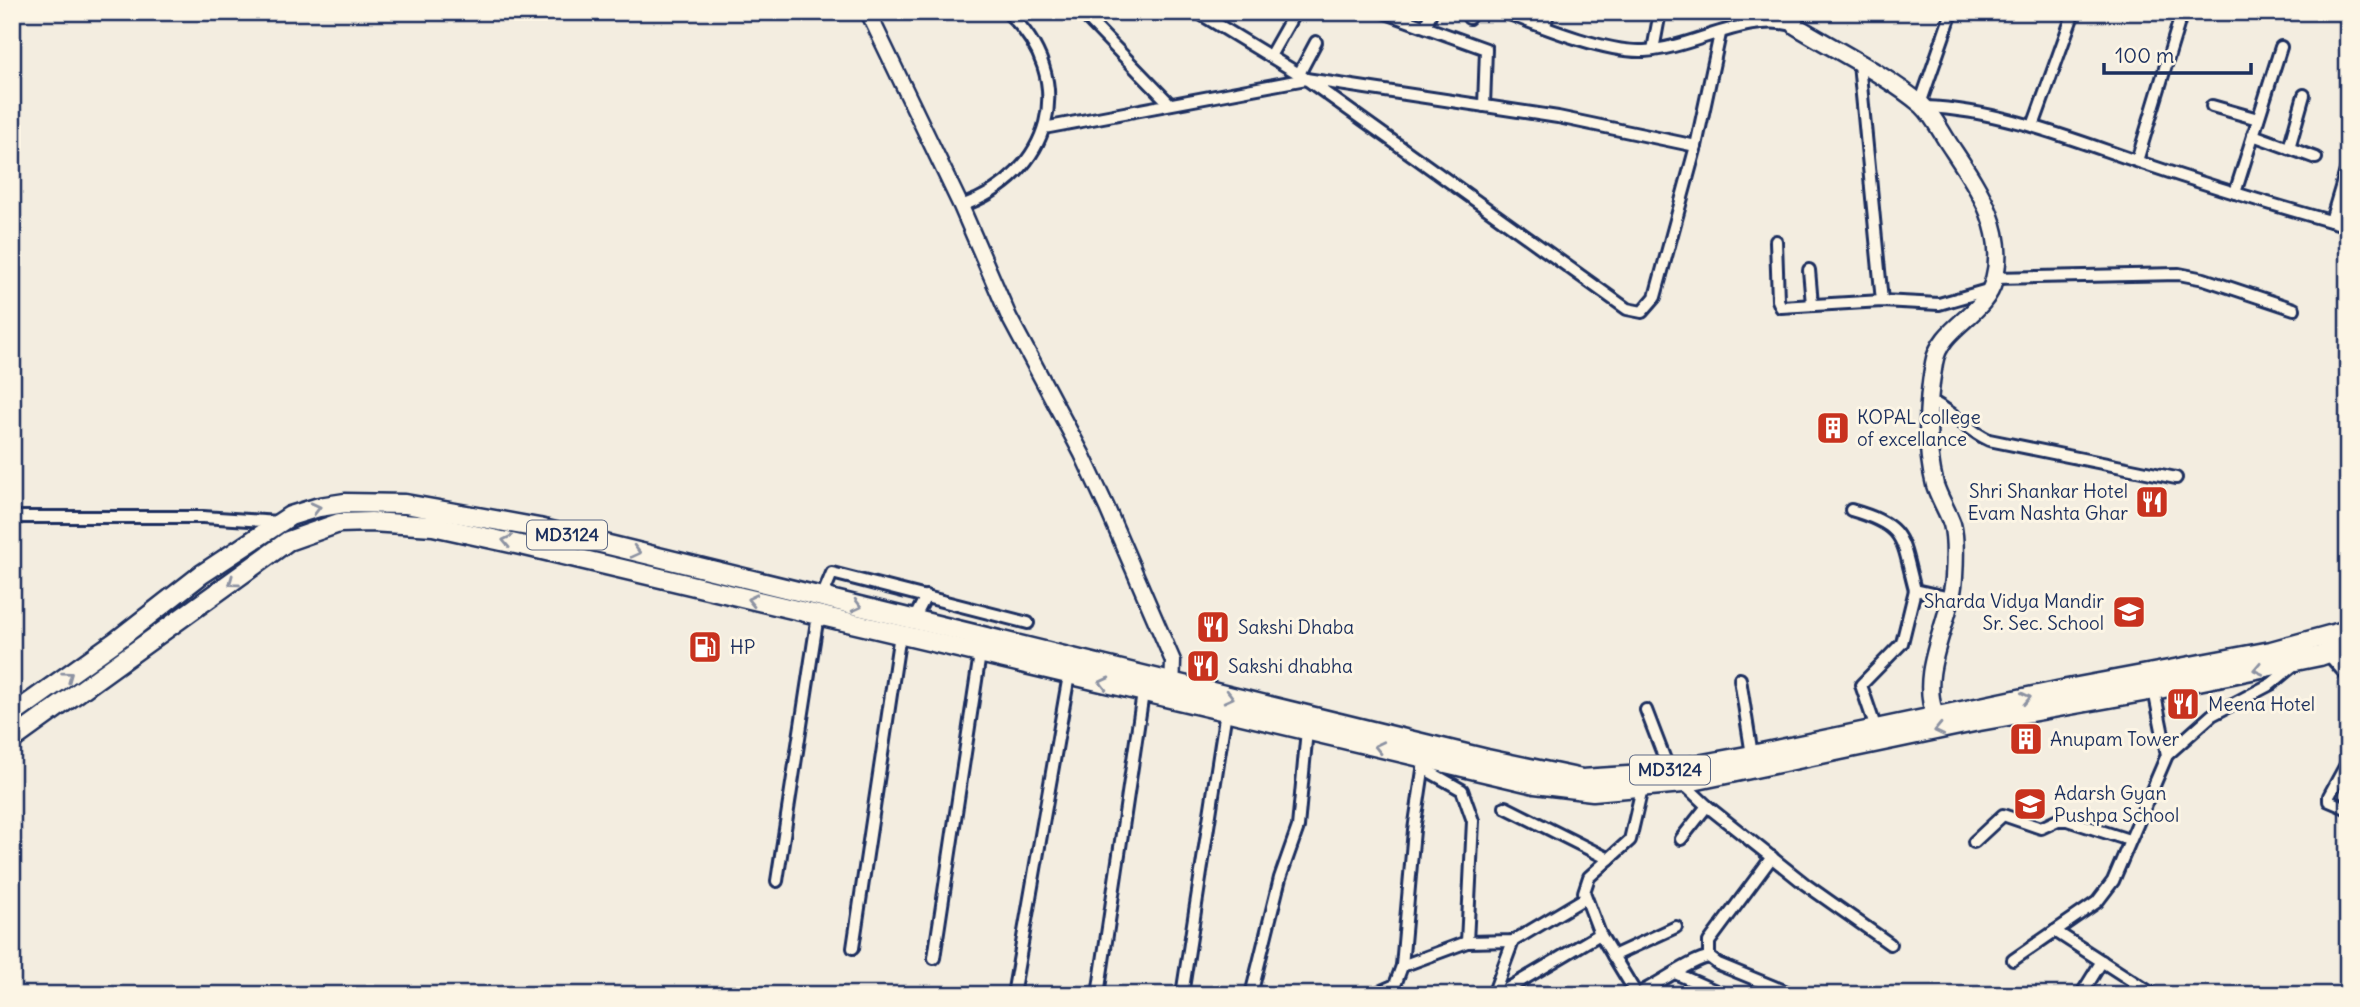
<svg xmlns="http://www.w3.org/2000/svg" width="2360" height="1007" font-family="Delius,sans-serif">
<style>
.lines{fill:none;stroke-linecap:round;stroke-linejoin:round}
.minor-casing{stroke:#1b2f5e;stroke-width:16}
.tertiary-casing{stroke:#1b2f5e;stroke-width:19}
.secondary-casing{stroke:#1b2f5e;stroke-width:21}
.primary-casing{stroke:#1b2f5e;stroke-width:23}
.minor{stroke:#fcf5e5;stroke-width:10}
.tertiary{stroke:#fcf5e5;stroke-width:14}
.secondary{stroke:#fcf5e5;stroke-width:16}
.primary{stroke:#fcf5e5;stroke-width:18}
.oneway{stroke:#8c92a2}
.labels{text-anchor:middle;stroke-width:6;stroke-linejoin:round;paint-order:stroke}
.shield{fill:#fcf5e5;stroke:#5e6a86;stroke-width:2}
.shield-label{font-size:18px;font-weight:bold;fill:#1b2f5e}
.poi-label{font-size:19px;fill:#1b2f5e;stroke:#fcf5e5;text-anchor:start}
</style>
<rect width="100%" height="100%" fill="#f3ede0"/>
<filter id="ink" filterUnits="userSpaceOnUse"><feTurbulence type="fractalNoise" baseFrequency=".0143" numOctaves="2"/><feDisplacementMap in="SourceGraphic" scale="14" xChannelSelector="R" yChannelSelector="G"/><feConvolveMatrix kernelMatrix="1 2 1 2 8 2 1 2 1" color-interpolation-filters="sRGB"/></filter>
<g filter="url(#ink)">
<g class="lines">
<defs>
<g id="minor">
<polyline points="1081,12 1170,104"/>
<polyline points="1197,12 1299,74 1627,309 1642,312 1655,297 1696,146 1720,34"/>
<polyline points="1383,12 1486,49 1484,106"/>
<path d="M1504,12C1540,26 1606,53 1644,51C1695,48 1747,11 1796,26"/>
<polyline points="1469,18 1471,12"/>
<polyline points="1426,26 1431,12"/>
<polyline points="1545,27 1548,12"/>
<polyline points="1653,50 1660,12"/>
<polyline points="1270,56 1295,12"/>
<polyline points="1859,64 1882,301"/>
<polyline points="1299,74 1316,42"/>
<polyline points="1920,104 1952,12"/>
<polyline points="2212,106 2258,119"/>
<path d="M1925,107C2001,110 2071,139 2142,163C2210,186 2279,207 2348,226"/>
<polyline points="2033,126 2074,12"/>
<polyline points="1044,128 1306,79 1558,117 1696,146"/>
<polyline points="2253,135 2316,158"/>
<polyline points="2289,148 2304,95"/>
<polyline points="2137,161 2182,12"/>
<polyline points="2235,193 2281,47"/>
<path d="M961,206C1051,175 1080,79 1007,12"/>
<polyline points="2331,221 2348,164"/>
<polyline points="1776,241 1778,300 1781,307 1882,301 1939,304 1991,289"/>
<polyline points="1809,270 1812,304"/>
<polyline points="1995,278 2179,274 2204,279 2294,309"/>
<path d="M1930,401C1953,410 1966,430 1989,440L2176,478"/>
<path d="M1851,510C1907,526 1901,538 1915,590L1950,598"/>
<polyline points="12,517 203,517 278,522"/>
<polyline points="822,597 832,573 1028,623"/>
<polyline points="914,619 926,596"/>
<polyline points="2327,653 2348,677"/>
<polyline points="1740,679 1752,755"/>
<polyline points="2154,690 2167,755"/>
<polyline points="1646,710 1669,770 1707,806 1805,884 1890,944"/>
<polyline points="1876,729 1861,685 1902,643 1915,590"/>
<polyline points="2348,761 2329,796 2329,801 2348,809"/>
<polyline points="1423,768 1462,790 1473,821 1467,942"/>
<polyline points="1505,807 1609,859"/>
<polyline points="1681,839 1707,806"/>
<polyline points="1974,842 2003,815 2041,828 2058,820 2067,820 2129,840"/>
<polyline points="1772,857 1709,942 1709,957 1718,964 1794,995"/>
<polyline points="777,881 818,615"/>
<polyline points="2055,931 2154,995"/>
<polyline points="853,948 900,634"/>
<polyline points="1613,956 1676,927"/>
<polyline points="934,958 980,654"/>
<polyline points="2013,960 2097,902 2113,881 2167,755 2212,715 2271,684 2295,664"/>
<polyline points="1402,966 1414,830 1425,757"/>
<polyline points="1677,974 1725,995"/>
<path d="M1637,994C1655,986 1694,958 1709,957"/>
<polyline points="1013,995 1069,675"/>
<polyline points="1098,995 1143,693"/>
<polyline points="1182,995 1226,711"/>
<polyline points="1251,995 1280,878 1298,827 1307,730"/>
<polyline points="1372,995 1395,985 1402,966 1467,942 1513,941 1585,898"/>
<polyline points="1493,995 1513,941"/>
<polyline points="1497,995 1600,934"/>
<polyline points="1637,995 1600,934 1584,892 1589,877 1630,840 1642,788"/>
<polyline points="2081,995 2102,961"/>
</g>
<polyline id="tertiary" points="868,12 961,206 1009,317 1082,454 1107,508 1173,661 1172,691"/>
<path id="secondary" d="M1789,12L1796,26C1837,51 1885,74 1922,105C1933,115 1941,132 1949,144C1976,185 2008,228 1994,280C1985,316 1940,326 1934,363C1927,403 1925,446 1935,485C1939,498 1947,510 1952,524C1956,538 1955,561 1954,577C1951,623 1918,670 1935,715"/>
<g id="primary">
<polyline points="12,715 116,641 202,574 290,516 319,507 345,503 405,504 539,528 1487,759 1582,779 1643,775 1752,755 2067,689 2271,651 2348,630"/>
<polyline points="12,740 288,541 339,523 371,522 433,526 525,546 1535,784 1593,791 1683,783 1974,722 2154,690 2320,656 2348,646"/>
</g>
</defs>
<use href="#minor" class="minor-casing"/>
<use href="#tertiary" class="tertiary-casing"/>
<use href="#secondary" class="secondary-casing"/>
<use href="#primary" class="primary-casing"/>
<use href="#minor" class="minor"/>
<use href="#tertiary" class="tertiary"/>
<use href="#secondary" class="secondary"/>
<use href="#primary" class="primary"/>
</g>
<defs><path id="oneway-chevron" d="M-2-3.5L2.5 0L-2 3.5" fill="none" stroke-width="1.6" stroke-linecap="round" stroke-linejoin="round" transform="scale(1.75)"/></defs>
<g class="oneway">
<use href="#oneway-chevron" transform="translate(316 508) rotate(-14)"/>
<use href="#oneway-chevron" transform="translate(507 541) rotate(-168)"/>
<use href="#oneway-chevron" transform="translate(636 552) rotate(14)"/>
<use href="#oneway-chevron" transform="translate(233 582) rotate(144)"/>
<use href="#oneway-chevron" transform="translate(752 600) rotate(-167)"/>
<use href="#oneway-chevron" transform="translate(857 606) rotate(14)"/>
<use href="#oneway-chevron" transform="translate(2258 669) rotate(168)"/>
<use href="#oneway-chevron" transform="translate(68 676) rotate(-36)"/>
<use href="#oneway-chevron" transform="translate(1104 683) rotate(-166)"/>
<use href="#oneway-chevron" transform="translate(1229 697) rotate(14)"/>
<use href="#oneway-chevron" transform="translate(2026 698) rotate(-12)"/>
<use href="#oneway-chevron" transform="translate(1939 730) rotate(167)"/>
<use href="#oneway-chevron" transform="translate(1379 747) rotate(-167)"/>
</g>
</g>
<defs>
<symbol id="building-square" viewBox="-11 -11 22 22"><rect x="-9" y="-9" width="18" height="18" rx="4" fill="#c8321e" stroke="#fcf5e5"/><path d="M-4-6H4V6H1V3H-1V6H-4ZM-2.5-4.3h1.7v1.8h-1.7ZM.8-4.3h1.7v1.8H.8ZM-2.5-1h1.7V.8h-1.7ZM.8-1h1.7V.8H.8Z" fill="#fff"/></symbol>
<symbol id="restaurant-square" viewBox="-11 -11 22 22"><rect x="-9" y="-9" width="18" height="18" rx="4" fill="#c8321e" stroke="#fcf5e5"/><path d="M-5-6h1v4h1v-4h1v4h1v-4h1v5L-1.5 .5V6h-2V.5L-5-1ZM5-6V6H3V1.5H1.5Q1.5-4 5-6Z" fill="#fff"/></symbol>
<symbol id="school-square" viewBox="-11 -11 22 22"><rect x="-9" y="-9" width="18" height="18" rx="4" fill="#c8321e" stroke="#fcf5e5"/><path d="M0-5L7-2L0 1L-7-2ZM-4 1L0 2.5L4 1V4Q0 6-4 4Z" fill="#fff"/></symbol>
<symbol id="fuel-square" viewBox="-11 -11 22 22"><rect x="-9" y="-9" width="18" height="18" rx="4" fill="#c8321e" stroke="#fcf5e5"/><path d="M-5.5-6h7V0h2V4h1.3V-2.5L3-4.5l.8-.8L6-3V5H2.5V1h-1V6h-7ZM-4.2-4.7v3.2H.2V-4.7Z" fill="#fff"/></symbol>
</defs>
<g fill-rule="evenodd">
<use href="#building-square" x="1814" y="409" width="38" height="38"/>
<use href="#restaurant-square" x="2133" y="483" width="38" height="38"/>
<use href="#school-square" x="2110" y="593" width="38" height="38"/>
<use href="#restaurant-square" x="1194" y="608" width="38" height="38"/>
<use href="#fuel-square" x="686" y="628" width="38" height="38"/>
<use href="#restaurant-square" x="1184" y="647" width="38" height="38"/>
<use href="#restaurant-square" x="2164" y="685" width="38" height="38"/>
<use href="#building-square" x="2007" y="720" width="38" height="38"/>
<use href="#school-square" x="2011" y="785" width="38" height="38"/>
</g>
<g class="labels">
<g class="shield">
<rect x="527" y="520.5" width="80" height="29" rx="5"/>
<rect x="1630" y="755.5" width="80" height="29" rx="5"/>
</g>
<g class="shield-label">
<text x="567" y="541">MD3124</text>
<text x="1670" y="776">MD3124</text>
</g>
<g class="poi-label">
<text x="1857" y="424">KOPAL college<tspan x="1857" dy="22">of excellance</tspan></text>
<text x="2128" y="498" text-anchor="end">Shri Shankar Hotel<tspan x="2128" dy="22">Evam Nashta Ghar</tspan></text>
<text x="2104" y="608" text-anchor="end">Sharda Vidya Mandir<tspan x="2104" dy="22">Sr. Sec. School</tspan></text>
<text x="1238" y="634">Sakshi Dhaba</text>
<text x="730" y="654">HP</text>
<text x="1228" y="673">Sakshi dhabha</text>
<text x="2208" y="711">Meena Hotel</text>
<text x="2050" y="746">Anupam Tower</text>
<text x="2054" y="800">Adarsh Gyan<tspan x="2054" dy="22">Pushpa School</tspan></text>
</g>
</g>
<rect width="2360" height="1007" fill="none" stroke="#fcf5e5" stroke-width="42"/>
<rect x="21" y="21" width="2318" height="965" fill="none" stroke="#1b2f5e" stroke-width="2.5" filter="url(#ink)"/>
<path d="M2104 63v10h147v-10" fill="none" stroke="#1b2f5e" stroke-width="3.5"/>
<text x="2115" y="63" font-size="21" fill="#1b2f5e" stroke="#fcf5e5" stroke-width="5" paint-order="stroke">100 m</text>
</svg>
